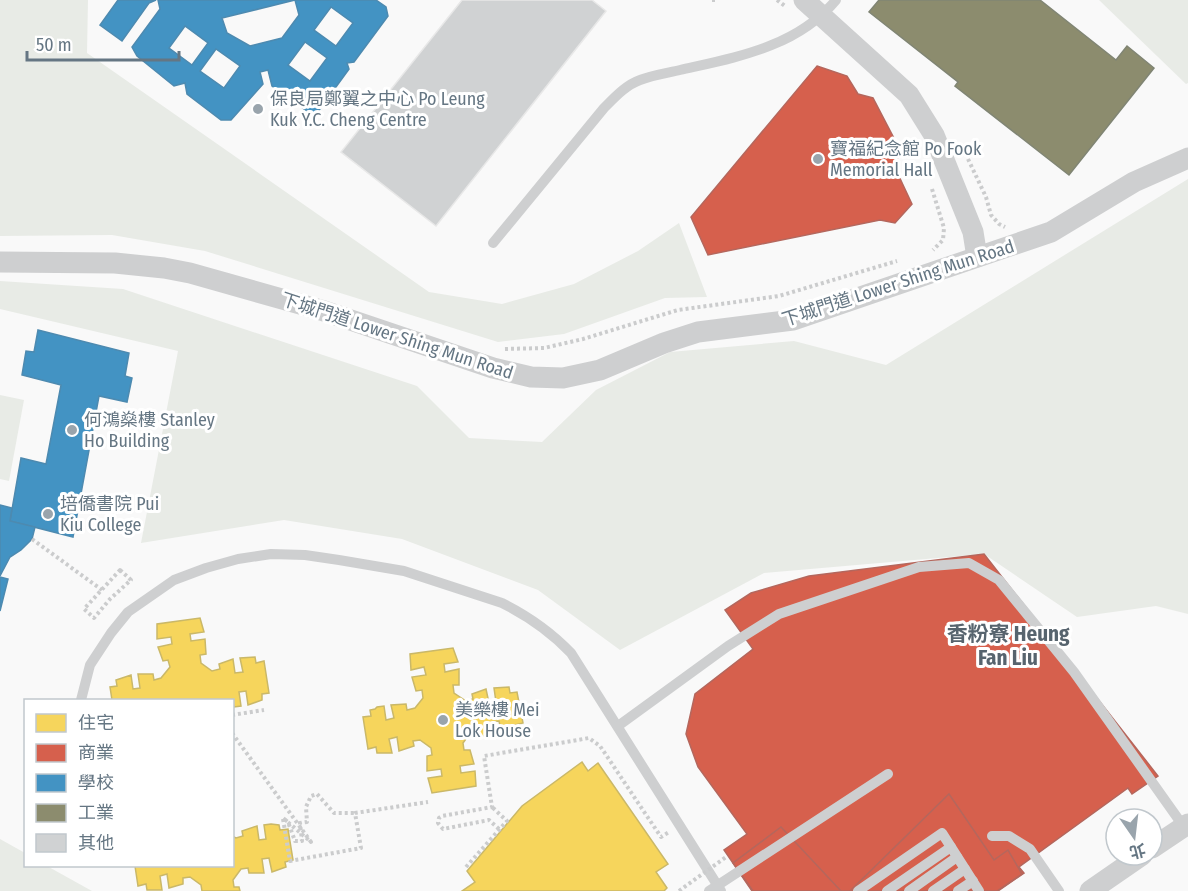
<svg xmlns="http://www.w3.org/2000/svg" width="1188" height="891" font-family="'Fira Sans Condensed','Noto Sans TC',sans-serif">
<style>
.green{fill:#e8ebe6}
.homes{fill:#f6d55c;stroke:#cab868;stroke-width:1.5}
.shops{fill:#d6604d;stroke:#b4675d;stroke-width:1.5}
.schools{fill:#4393c3;stroke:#4d8ab0;stroke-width:1.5;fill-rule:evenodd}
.industry{fill:#8c8c6e;stroke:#808574;stroke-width:1.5}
.building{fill:#d0d2d3;stroke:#e8e8e8;stroke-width:1.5}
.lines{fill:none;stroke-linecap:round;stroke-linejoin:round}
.path{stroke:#cbcccd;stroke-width:4;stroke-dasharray:3 3;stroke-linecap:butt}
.lane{stroke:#cecfd0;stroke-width:10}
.street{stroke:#cecfd0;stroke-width:21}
.path-bridge{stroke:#cbcccd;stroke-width:4;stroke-dasharray:3 3;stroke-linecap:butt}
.poi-dot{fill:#99a4ac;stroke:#fff;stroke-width:2}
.labels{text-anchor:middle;stroke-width:6;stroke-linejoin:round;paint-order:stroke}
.poi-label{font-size:18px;fill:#657683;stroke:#fff;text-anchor:start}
.street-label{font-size:18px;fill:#657683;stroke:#fff}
.quarter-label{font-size:21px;font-weight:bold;fill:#57646e;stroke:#fff}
</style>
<rect width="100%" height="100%" fill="#f9f9f9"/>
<g class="green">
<polygon points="0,0 88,0 87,53 429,292 502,304 574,284 638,251 679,223 707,297 665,298 564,334 498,342 205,251 112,235 0,236"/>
<polygon points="1099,0 1188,0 1188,83 1186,84"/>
<polygon points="1188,179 1188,614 1156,606 1077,617 984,554 764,573 620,650 538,590 402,539 284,520 141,543 178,351 0,309 0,281 123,289 417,386 469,438 542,442 596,390 670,352 794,341 886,365"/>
<polygon points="0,395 24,400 9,481 0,479"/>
<polygon points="0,839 25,853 26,866 47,866 92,891 0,891"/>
</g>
<g class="homes">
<polygon points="922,565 932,576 920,584 925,591 936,583 943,596 939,600 943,606 953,608 960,603 956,598 968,588 975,599 982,595 974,583 987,576 1012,612 1001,622 993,611 987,615 994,626 987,631 986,629 980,633 977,628 971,633 969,643 973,649 978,646 989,657 978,664 982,671 994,662 1001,676 965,701 955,690 966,682 962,676 951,684 945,677 948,675 944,670 948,667 944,660 933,659 927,663 930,668 919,679 911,667 905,672 913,683 900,690 875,654 886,644 894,656 900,651 893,640 907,633 910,638 916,634 918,623 913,617 909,621 898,609 909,601 905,596 893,604 886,590"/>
<polygon points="200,618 204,632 190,634 191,641 205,639 206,654 200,655 201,663 212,671 220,669 219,664 233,659 235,673 243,672 240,658 255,657 256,663 264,661 269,693 262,694 262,700 248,705 246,691 239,692 241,706 234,707 232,700 112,700 110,687 117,686 116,680 131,675 133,689 140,688 138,674 153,674 154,680 161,678 170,667 168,660 163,661 158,647 172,644 171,637 157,639 157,624"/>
<polygon points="453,648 458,662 444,664 445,672 459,669 459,685 453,685 454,693 466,701 473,699 472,694 486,689 489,703 496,702 494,688 509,687 510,693 517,692 523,723 515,725 516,730 502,735 499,721 492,722 494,736 479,736 478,731 471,732 463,743 464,750 470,750 474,764 460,766 461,773 475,771 476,786 432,793 428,778 442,776 441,769 427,771 427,756 432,755 431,748 420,740 413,741 414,746 399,751 397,737 389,739 392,753 377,753 376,747 368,749 363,717 371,716 370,710 375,709 377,707 384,706 386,720 394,718 391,705 406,704 407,710 415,708 423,698 422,690 416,691 412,677 426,675 424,667 411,670 410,654"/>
<polygon points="759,677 769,688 758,696 762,703 773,695 778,702 776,704 780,709 775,712 780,718 791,720 797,716 794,711 805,700 812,712 819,707 811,696 824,689 849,725 838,735 830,723 823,727 831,739 824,744 823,742 817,745 814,741 808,745 806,755 810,761 815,758 826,769 815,777 819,783 831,775 838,788 802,814 792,803 803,795 799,788 788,796 781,782 785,779 781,773 770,771 764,776 767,780 756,791 748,780 742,784 750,796 737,802 712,767 723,757 731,768 737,764 729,753 743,746 747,751 753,746 755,736 750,729 746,733 735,722 746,714 742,708 730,716 723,703"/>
<polygon points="1017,699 1027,710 1015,718 1020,724 1031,716 1038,730 1033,733 1037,739 1048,741 1054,737 1051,732 1062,721 1070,733 1076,729 1068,717 1082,710 1106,746 1095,756 1087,744 1081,749 1089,760 1075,767 1071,762 1065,766 1063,776 1068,783 1073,779 1083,790 1072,798 1077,804 1088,796 1095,809 1060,835 1049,824 1061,816 1057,809 1045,817 1038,804 1043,800 1039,794 1028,792 1022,797 1025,802 1014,812 1006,801 1000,805 1008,817 994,824 969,788 980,778 989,789 995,785 987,774 994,769 996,771 1001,767 1004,772 1011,767 1013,757 1008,751 1003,754 992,743 1004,735 999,729 988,737 981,724"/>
<polygon points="582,762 588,771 598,763 668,864 656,872 667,888 664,891 462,891 475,882 467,871 522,806"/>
<polygon points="271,824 279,825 280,830 288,829 293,860 285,862 286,867 272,872 269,858 262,859 264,873 249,873 248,868 241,869 233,880 234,887 239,887 240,891 202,891 201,885 190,877 183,878 183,884 169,888 167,874 160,876 162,890 147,890 146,884 138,886 135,866 232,866 232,836 236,838 243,836 242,831 257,826 259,840 266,839 264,825"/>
</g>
<g class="shops">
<polygon points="817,66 847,76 858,94 873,98 898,146 897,172 912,204 895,223 880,220 708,255 691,217"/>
<polygon points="984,554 1158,776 1132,794 1128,788 1019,867 1024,873 998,891 752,891 724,850 747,834 698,767 686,734 695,694 753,649 725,610 751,593 809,576"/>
<polygon points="949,794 994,860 1008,850 1022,874 997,891 850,891"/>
<polygon points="781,827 841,891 753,891 733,863"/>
</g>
<g class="schools">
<polygon points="118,0 156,0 149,3 122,41 100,25"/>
<path d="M158,0H376L386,7L388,16L354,62L347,63L349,69L317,113L311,114L272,86L268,70L260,72L263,84L231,120H221L187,94L185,83L174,86L137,56L132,47L160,9ZM295,0L299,15L282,38L250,46L227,33L222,18ZM331,7L353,23L336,46L314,30ZM185,26L208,43L192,65L169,48ZM305,42L327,58L310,81L288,65ZM216,49L240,66L224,88L200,71Z"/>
<polygon points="38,330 129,353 125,376 132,378 127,402 99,396 73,537 10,521 21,458 46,464 61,385 22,375 26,351 34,352"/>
<polygon points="0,505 12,508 10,521 35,527 32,539 21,550 10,557 0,576"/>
<polygon points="0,577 8,579 0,611"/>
</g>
<polygon class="industry" points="879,0 1040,0 1116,60 1127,46 1154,68 1069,175 955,86 958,82 869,12"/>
<polygon class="building" points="462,0 592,0 606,11 436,226 341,152"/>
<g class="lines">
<g class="path">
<polyline points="712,0 716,0"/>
<polyline points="777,0 785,6"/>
<polyline points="968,159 986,197 991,215 999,224 1005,227"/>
<polyline points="932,189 944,228 943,240 933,250"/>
<polyline points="505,349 544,348 583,339 678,310 779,296 897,261"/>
<polyline points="32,539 102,590"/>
<polygon points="120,570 131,580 110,599 94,618 84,609"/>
<polyline points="232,715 264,710"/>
<polyline points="232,733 311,842 283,818 288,822 295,841 302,841 300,823 307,822 306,807 311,796 317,794 334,813 355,813"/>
<polyline points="283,819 290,861 361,848 355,813 428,802"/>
<polyline points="499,829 489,820 443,829 438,823 439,818 442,816 492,807 484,756 589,738 600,746 661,837 669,832"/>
<polyline points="466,867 507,821 492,807"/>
</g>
<g class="lane">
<path d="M493,243L604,108C615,97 626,85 640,80C653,75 667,73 680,70C737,57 797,47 836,0"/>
<path d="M81,700L90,665L111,633L128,612L174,580L206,568L238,559L271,554L305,555L339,560L404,571L502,603C528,616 551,632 571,653L721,891"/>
<polyline points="618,726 728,646 779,614 919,567 969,563 999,580 1074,672 1184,827"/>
<polyline points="992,836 1009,836 1030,849 1059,891"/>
<polyline points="709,891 888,774"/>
<polyline points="858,891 942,833 979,891"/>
<polyline points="887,891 951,847"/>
<polyline points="909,891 957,857"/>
<polyline points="933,891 965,869"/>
<polyline points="958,891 973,881"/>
</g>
<g class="street">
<polyline points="804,0 909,95 934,135 973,232 977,257"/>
<polyline points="0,262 115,263 164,268 190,273 321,310 493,368 531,377 563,378 600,370 664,343 698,332 793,320 1051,232 1134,182 1188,158"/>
<polyline points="1152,848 1188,824"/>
<polyline points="1090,891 1142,855"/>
</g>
<polyline class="path-bridge" points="679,891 726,857"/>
</g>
<g class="poi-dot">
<circle cx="258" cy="109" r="6"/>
<circle cx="818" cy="159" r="6"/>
<circle cx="72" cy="430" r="6"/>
<circle cx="48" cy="514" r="6"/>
<circle cx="443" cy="720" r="6"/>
</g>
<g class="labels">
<g class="poi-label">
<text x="270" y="105">保良局鄭翼之中心 Po Leung<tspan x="270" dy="21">Kuk Y.C. Cheng Centre</tspan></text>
<text x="830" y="155">寶福紀念館 Po Fook<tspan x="830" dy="21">Memorial Hall</tspan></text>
<text x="84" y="426">何鴻燊樓 Stanley<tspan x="84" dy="21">Ho Building</tspan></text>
<text x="60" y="510">培僑書院 Pui<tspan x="60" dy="21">Kiu College</tspan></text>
<text x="455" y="716">美樂樓 Mei<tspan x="455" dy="21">Lok House</tspan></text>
</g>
<g class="street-label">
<text transform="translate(898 283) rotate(-18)" y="6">下城門道 Lower Shing Mun Road</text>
<text transform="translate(397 336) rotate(18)" y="6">下城門道 Lower Shing Mun Road</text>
</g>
<g class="quarter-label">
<text x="1008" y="641">香粉寮 Heung<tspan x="1008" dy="24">Fan Liu</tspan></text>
</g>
</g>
<rect x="24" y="699" width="210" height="168" fill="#ffffff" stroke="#c1c8cd" stroke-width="1.5"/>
<rect x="36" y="714" width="30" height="18" fill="#f6d55c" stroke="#c1c8cd" stroke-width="1.5"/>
<text x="78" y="729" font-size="18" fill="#657683">住宅</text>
<rect x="36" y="744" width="30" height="18" fill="#d6604d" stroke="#c1c8cd" stroke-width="1.5"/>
<text x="78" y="759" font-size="18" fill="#657683">商業</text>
<rect x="36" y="774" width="30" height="18" fill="#4393c3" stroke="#c1c8cd" stroke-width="1.5"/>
<text x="78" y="789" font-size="18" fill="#657683">學校</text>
<rect x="36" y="804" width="30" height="18" fill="#8c8c6e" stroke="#c1c8cd" stroke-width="1.5"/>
<text x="78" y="819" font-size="18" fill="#657683">工業</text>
<rect x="36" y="834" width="30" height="18" fill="#d0d2d3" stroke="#c1c8cd" stroke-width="1.5"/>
<text x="78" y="849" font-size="18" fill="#657683">其他</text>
<g transform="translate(1134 837) rotate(166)"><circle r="28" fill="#ffffff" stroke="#c1c8cd" stroke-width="1.5"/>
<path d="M0-4.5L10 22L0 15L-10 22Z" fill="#99a4ac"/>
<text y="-9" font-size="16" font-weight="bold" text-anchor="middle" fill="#657683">北</text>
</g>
<path d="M27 51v9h152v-9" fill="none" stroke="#657683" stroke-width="3"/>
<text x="36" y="51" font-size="18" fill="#657683" stroke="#ffffff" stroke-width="4.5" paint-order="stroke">50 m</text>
</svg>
